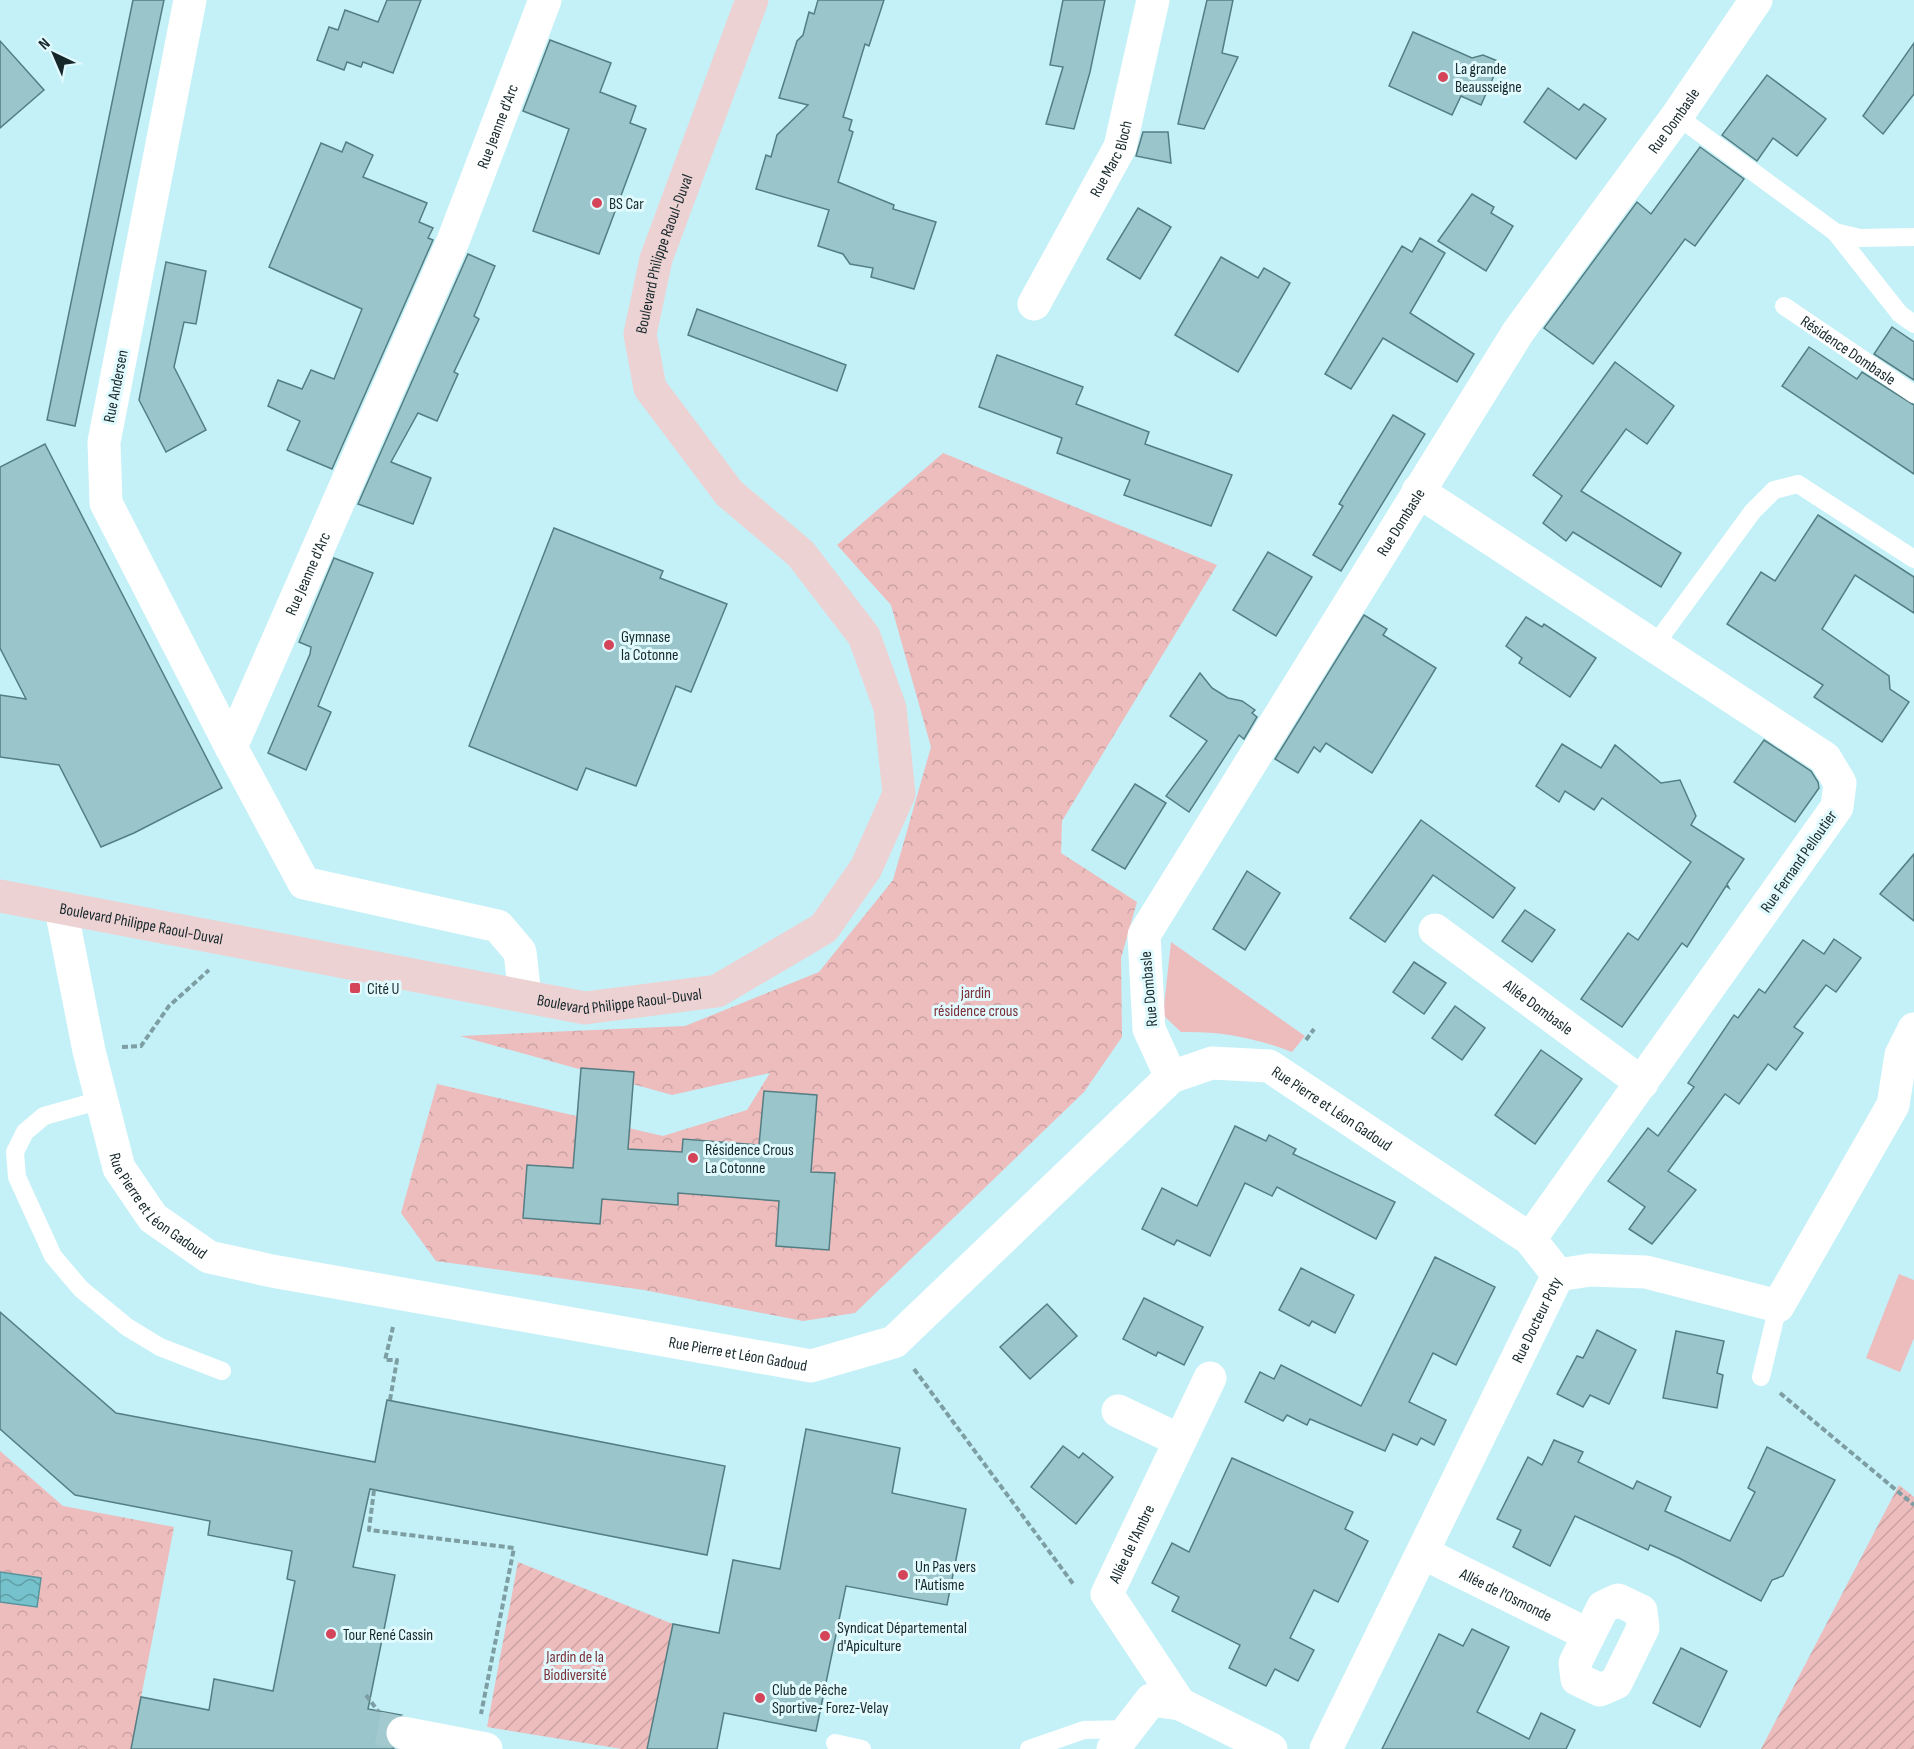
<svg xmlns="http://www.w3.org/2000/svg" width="1914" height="1749" font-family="'Sofia Sans Condensed',sans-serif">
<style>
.grass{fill:#edbcbd}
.park{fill:url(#park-crowns)}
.garden{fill:url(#garden-furrows)}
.water{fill:url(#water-waves);stroke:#5a949c;stroke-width:1.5}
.building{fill:#99c5cb;stroke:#547e83;stroke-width:1.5}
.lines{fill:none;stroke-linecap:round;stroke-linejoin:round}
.street-tunnel{stroke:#a1c9ce;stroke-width:33;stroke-dasharray:33 16;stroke-linecap:butt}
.path{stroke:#7d9ea3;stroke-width:4;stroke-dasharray:6 3;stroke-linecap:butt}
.lane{stroke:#fff;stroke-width:18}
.street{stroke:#fff;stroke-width:33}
.secondary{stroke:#edd2d4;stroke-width:33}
.poi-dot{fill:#d5455a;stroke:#e0fafe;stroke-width:2}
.labels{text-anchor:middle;stroke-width:6;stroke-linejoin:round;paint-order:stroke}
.poi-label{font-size:16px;fill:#17282b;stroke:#e0fafe;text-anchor:start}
.street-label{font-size:16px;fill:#17282b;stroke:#e0fafe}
.park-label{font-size:16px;fill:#7c2f38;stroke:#e0fafe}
</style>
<defs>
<pattern id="park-crowns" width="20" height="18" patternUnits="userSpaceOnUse" patternTransform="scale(1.5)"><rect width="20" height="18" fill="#edbcbd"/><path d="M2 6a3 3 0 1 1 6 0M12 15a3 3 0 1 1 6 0" fill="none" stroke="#caa2a3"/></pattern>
<pattern id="garden-furrows" width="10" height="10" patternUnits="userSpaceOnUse" patternTransform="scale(1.5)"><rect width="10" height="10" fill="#edbcbd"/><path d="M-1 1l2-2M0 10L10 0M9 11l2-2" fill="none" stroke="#caa2a3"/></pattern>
<pattern id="water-waves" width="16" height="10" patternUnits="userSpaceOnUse" patternTransform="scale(1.5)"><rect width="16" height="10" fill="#76c2cc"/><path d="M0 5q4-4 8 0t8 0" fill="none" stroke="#609ea6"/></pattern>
</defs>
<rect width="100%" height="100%" fill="#c4f1f7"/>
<g class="grass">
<path d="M1171,942L1305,1036L1292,1052C1256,1038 1221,1031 1181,1032L1163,1015Z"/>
<polygon points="1899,1274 1914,1280 1914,1338 1900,1372 1866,1358"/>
</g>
<g class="park">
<polygon points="943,453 1217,565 1062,821 1061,853 1137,902 1121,958 1122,1037 1084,1092 855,1313 803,1321 644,1290 436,1261 401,1213 437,1084 663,1136 747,1110 770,1073 672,1095 460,1036 685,1026 819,972 893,880 931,747 891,605 837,545"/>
<polygon points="0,1451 63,1506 174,1527 131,1749 0,1749"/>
</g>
<g class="garden">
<polygon points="1899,1485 1914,1497 1914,1749 1761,1749"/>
<polygon points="518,1562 673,1624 647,1749 622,1749 487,1727"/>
</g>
<polygon class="water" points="0,1572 41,1578 37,1607 0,1602"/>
<g class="building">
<polygon points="133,0 164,0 75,426 47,420"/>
<polygon points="387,0 421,0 393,73 363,62 361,67 347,62 344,70 317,60 329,27 338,30 345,10 378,22"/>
<polygon points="818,0 884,0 869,46 865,44 843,117 852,120 849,130 853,132 838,182 894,205 893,209 936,222 914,289 871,277 873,268 850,264 843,254 818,246 829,210 756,189 766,155 771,157 777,135 808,105 779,98 797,41 803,35 809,12 814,14"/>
<polygon points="1063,0 1105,0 1090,72 1074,129 1046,124 1063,67 1050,65"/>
<polygon points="1207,0 1233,0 1222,53 1238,57 1204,129 1178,124"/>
<polygon points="1413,32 1472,58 1483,55 1500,62 1481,105 1461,96 1452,115 1389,86"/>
<polygon points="550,40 611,63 600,92 636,106 630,123 646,129 599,254 533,231 569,129 523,111"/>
<polygon points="0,41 44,90 0,128"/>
<polygon points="1914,43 1914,94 1883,134 1863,116"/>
<polygon points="1767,75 1826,119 1797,156 1773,138 1757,161 1722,135"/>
<polygon points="1548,88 1579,110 1584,104 1606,119 1576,159 1524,122"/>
<polygon points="1143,132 1168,132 1171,163 1136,156"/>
<polygon points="346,142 373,155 363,177 427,203 419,222 433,228 428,238 433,240 332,469 287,450 300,421 268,406 278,380 302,389 311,370 334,379 362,309 269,267 321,143 342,152"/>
<polygon points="1700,147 1744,179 1695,246 1685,239 1593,364 1544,328 1637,202 1651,214"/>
<polygon points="1472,194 1494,207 1491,213 1513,226 1486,271 1438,241"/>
<polygon points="1138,208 1171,227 1140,279 1107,259"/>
<polygon points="1420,238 1445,253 1410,313 1474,354 1457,382 1383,338 1351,389 1325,374 1402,246 1412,252"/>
<polygon points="468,254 495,266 474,316 479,319 454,372 458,374 437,421 418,413 391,462 431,478 413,524 358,504"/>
<polygon points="1221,257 1258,278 1264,268 1290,283 1238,372 1175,335"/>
<polygon points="166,262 206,271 196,324 184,322 174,367 206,430 166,452 139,400"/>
<polygon points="697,309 846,365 837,391 688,335"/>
<polygon points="1892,327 1914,342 1914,380 1874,354"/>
<polygon points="1809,347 1857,379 1862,372 1914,405 1914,474 1782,386"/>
<polygon points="997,355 1083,387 1076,404 1149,432 1145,444 1232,475 1211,526 1124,495 1130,480 1057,453 1062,438 979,407"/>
<polygon points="1615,362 1674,406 1647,444 1626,429 1581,491 1681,553 1661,587 1573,532 1566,541 1543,523 1562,496 1533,475"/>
<polygon points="1393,415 1425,434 1341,571 1313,555 1343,506 1339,504"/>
<polygon points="45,444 222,788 134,833 101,847 59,765 0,757 0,695 26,699 0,648 0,467"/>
<polygon points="1818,515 1914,577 1914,613 1855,575 1822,629 1889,676 1890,689 1909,702 1882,742 1814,697 1823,685 1727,624 1761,572 1775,581"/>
<polygon points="554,528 663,571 660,578 727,604 691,692 676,686 636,786 586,768 577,790 469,746"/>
<polygon points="1268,552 1312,577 1276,636 1233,610"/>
<polygon points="334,558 373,573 318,706 331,712 306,770 268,753 310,654 311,647 299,642"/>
<polygon points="1364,615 1387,629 1383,635 1436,668 1372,773 1326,743 1320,752 1314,747 1298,773 1275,759"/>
<polygon points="1526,617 1542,627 1544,624 1596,658 1570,697 1519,663 1522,658 1506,646"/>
<polygon points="1200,673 1212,688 1228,698 1242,701 1255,710 1252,713 1257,717 1244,739 1239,735 1189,812 1166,796 1207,741 1170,716"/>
<polygon points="1764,740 1811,771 1818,782 1819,788 1795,822 1734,782"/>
<polygon points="1562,744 1601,768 1615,745 1661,783 1680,780 1696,816 1691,825 1744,859 1727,884 1729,888 1726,886 1687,947 1682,943 1622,1027 1581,999 1628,933 1638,940 1691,862 1602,798 1594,810 1565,791 1559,802 1536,786"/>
<polygon points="1135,784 1166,803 1125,869 1092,850"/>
<polygon points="1421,820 1515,888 1493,918 1433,875 1385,942 1350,918"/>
<polygon points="1914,854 1914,921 1880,894"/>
<polygon points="1247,871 1280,893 1245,950 1213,929"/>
<polygon points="1525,910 1555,930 1532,962 1502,941"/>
<polygon points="1834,939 1861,958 1836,992 1826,985 1794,1027 1803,1033 1776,1070 1768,1064 1739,1104 1725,1094 1668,1171 1696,1190 1652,1244 1629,1229 1645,1207 1608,1181 1648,1128 1658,1136 1694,1087 1688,1083 1734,1015 1738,1018 1759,989 1765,993 1803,940 1824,954"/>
<polygon points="1414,962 1446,983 1424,1014 1393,992"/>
<polygon points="1455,1006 1485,1028 1462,1060 1432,1038"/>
<polygon points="1541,1050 1582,1079 1535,1144 1495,1115"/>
<polygon points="581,1068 634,1072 628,1149 682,1152 683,1139 759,1145 764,1091 817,1095 811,1172 835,1173 829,1250 776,1246 779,1201 678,1193 678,1205 602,1199 600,1224 523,1218 527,1165 573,1168"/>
<polygon points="1235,1126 1266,1141 1269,1135 1296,1149 1293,1154 1395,1202 1376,1239 1277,1187 1272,1196 1245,1183 1210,1256 1177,1240 1174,1245 1142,1229 1162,1188 1197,1206"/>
<polygon points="1435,1257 1495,1287 1456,1365 1433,1353 1409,1402 1446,1420 1434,1445 1421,1438 1417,1445 1393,1434 1385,1451 1310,1419 1307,1425 1287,1415 1283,1421 1245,1402 1260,1372 1274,1379 1281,1365 1361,1406"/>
<polygon points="1301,1268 1354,1295 1335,1333 1312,1321 1309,1326 1279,1310"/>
<polygon points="1144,1298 1203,1327 1184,1365 1158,1352 1156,1356 1123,1339"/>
<polygon points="1047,1304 1077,1336 1030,1379 1000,1347"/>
<polygon points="0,1312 116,1413 375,1462 387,1400 725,1466 707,1555 370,1489 353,1567 395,1575 368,1709 401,1715 389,1720 385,1729 386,1740 394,1749 131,1749 141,1697 209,1710 214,1679 273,1691 295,1581 287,1579 292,1551 208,1535 210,1521 75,1495 0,1429"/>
<polygon points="1597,1330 1636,1350 1609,1404 1590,1395 1583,1407 1557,1394 1577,1356 1583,1358"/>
<polygon points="1676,1331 1724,1341 1717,1373 1723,1375 1717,1408 1663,1398"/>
<polygon points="806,1429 900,1448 892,1493 966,1509 947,1605 846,1586 816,1731 724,1713 717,1749 647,1749 673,1624 719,1633 733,1560 780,1569"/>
<polygon points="1554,1440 1583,1452 1578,1462 1633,1489 1637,1481 1671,1497 1665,1511 1730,1541 1755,1492 1748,1488 1767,1447 1835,1480 1783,1576 1772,1580 1761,1601 1679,1558 1650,1545 1648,1550 1575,1516 1550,1566 1513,1547 1521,1530 1497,1519 1528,1457 1542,1465"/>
<polygon points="1063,1446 1079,1458 1083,1453 1113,1477 1076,1524 1031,1487"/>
<polygon points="1232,1458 1353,1512 1345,1529 1368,1541 1338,1602 1314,1590 1290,1638 1314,1650 1298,1681 1275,1669 1266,1686 1229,1668 1240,1645 1172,1611 1179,1597 1152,1583 1172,1543 1189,1552"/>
<polygon points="1472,1629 1509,1647 1477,1712 1529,1739 1541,1713 1575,1730 1566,1749 1382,1749 1439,1634 1463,1646"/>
<polygon points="1681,1648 1727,1671 1700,1727 1653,1703"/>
</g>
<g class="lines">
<polyline class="street-tunnel" points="378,1728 403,1733"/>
<g class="path">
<polyline points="1306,1040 1314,1029"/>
<polyline points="122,1047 141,1046 169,1006 209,970"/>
<polyline points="914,1369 1074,1585"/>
<polyline points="1780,1393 1914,1505"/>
<polyline points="390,1400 397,1360 385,1360 393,1327"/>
<polyline points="374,1490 369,1530 514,1548 481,1714"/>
<polyline points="366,1695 378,1711"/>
</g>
<g class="lane">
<polyline points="1677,116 1835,232 1860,238 1914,237"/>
<polyline points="1835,232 1900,314 1914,324"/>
<path id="s1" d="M1784,306L1914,394"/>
<polyline points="1654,646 1753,511 1774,490 1798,484 1914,559"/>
<polyline points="101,1100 44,1116 25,1132 15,1152 17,1177 53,1256 81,1289 127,1327 160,1347 222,1371"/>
<polyline points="1761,1377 1778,1306"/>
<polyline points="835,1743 862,1749"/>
<polyline points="1029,1749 1084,1730 1129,1729"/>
</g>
<g class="street">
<polyline points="190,0 104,442 106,503 231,747"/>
<path id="s2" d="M1034,304L1120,147L1153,0"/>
<polyline points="1418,491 1825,758 1840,783 1837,807 1530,1239"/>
<path id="s3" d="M61,909L89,1051L119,1168L153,1218L209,1257L272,1271L811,1366L894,1342L1171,1077L1212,1063L1269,1066L1530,1239L1558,1275"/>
<path id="s4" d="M1435,930L1642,1083"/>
<path id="s5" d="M525,996L520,952L498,926L304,883L231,747L453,241L545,0"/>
<path id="s6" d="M1171,1077L1149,1029L1144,935L1518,332L1677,116L1756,0"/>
<polyline points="1118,1411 1179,1440"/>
<path id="s7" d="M1423,1553L1589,1635"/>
<polygon points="1618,1600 1641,1611 1643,1628 1616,1683 1600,1690 1577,1679 1575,1663 1603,1607"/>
<path id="s8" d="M1180,1704L1107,1594L1210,1378"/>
<polyline points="403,1733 486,1749"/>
<polyline points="1113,1749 1151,1700 1180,1704 1271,1749"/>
<path id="s9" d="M1326,1749L1558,1275L1590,1270L1646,1272L1778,1306L1893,1105L1901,1055L1914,1029"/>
</g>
<path class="secondary" id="s10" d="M0,896L585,1008L717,991L824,928L866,868L899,794L890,708L864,636L801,554L729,493L650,388L640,334L656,259L752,0"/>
</g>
<g class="poi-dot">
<circle cx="1443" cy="77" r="6"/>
<circle cx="597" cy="203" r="6"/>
<circle cx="609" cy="645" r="6"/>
<rect x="349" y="982" width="12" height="12" rx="3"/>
<circle cx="693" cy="1158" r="6"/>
<circle cx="903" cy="1575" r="6"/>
<circle cx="331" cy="1634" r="6"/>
<circle cx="825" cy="1636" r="6"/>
<circle cx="760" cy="1698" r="6"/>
</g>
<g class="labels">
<g class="poi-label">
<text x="1455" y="74">La grande<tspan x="1455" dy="18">Beausseigne</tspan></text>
<text x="609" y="209">BS Car</text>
<text x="621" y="642">Gymnase<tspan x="621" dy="18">la Cotonne</tspan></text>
<text x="367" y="994">Cité U</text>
<text x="705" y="1155">Résidence Crous<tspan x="705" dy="18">La Cotonne</tspan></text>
<text x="915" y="1572">Un Pas vers<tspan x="915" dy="18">l'Autisme</tspan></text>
<text x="837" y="1633">Syndicat Départemental<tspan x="837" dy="18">d'Apiculture</tspan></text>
<text x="343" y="1640">Tour René Cassin</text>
<text x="772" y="1695">Club de Pêche<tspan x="772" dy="18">Sportive- Forez-Velay</tspan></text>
</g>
<g class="street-label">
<text dy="6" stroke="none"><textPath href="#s6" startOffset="1119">Rue Dombasle</textPath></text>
<text dy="6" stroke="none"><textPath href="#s5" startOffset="1107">Rue Jeanne d'Arc</textPath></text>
<text dy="6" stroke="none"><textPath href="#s2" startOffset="165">Rue Marc Bloch</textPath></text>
<text dy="6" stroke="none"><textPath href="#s10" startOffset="1638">Boulevard Philippe Raoul-Duval</textPath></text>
<text dy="6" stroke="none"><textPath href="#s1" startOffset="78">Résidence Dombasle</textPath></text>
<text transform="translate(115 386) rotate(-79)" y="6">Rue Andersen</text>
<text dy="6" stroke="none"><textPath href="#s6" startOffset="633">Rue Dombasle</textPath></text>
<text dy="6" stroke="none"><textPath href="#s5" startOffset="621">Rue Jeanne d'Arc</textPath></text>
<text transform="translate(1798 861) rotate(-55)" y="6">Rue Fernand Pelloutier</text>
<text dy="6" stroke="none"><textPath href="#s10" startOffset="144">Boulevard Philippe Raoul-Duval</textPath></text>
<text transform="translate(1148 989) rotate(-95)" y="6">Rue Dombasle</text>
<text dy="6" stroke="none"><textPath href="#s10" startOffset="630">Boulevard Philippe Raoul-Duval</textPath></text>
<text dy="6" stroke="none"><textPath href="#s4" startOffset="129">Allée Dombasle</textPath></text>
<text dy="6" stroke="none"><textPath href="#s3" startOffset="1652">Rue Pierre et Léon Gadoud</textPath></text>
<text dy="6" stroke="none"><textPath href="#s3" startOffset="320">Rue Pierre et Léon Gadoud</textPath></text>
<text dy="6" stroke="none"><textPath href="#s9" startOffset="478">Rue Docteur Poty</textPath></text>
<text dy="6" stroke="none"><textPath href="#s3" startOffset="932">Rue Pierre et Léon Gadoud</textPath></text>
<text dy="6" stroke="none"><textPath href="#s8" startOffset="188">Allée de l'Ambre</textPath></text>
<text dy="6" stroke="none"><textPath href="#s7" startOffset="93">Allée de l'Osmonde</textPath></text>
</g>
<g class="park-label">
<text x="976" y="998">jardin<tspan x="976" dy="18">résidence crous</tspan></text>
<text x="575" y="1662">Jardin de la<tspan x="575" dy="18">Biodiversité</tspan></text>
</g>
</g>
<g transform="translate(54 54) rotate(316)" stroke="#e0fafe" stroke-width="4.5" paint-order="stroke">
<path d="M0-4.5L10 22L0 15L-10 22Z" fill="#17282b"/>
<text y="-9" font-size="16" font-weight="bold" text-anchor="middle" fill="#17282b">N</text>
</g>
</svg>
